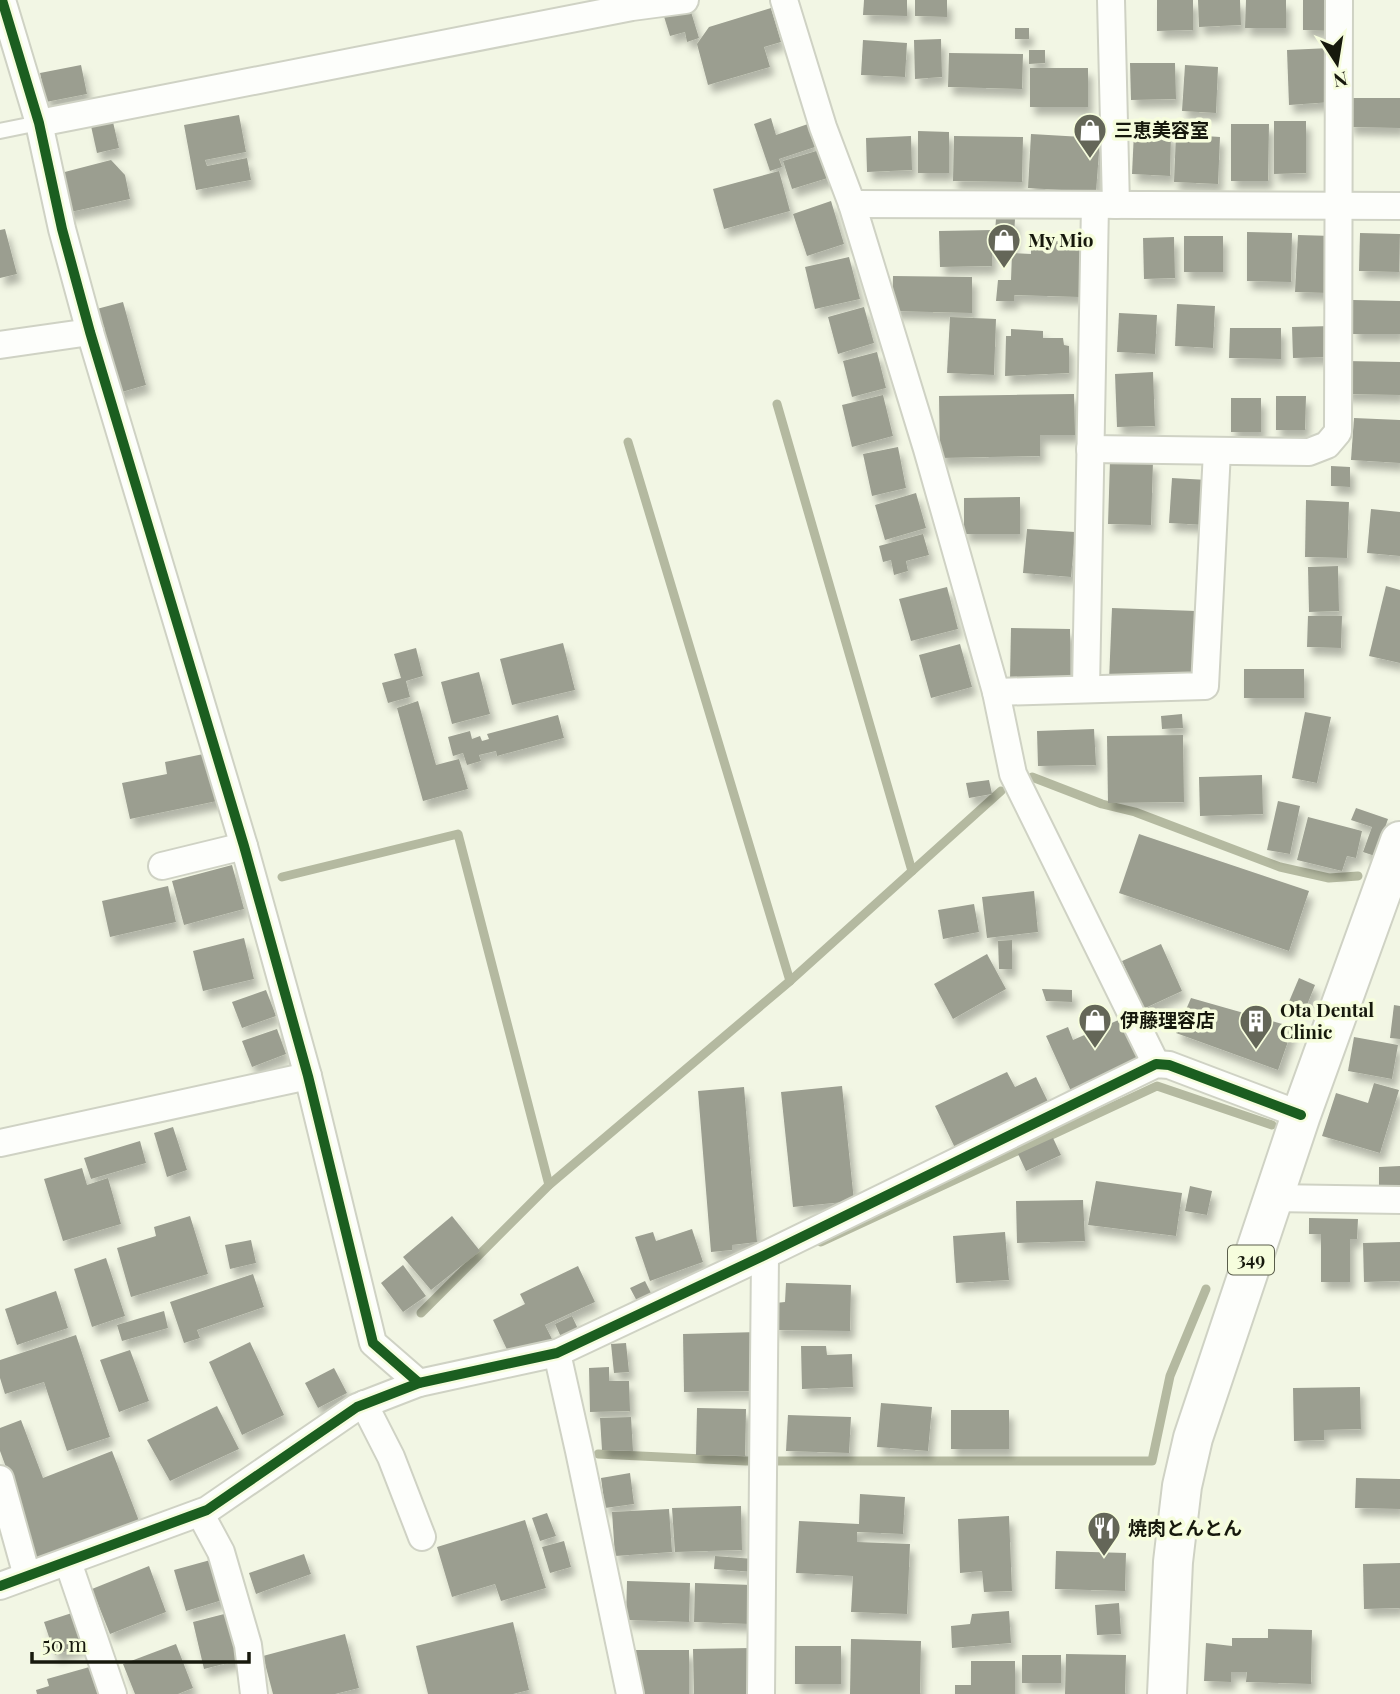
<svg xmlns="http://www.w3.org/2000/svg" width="1400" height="1694" font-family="'Playfair Display','Noto Sans JP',serif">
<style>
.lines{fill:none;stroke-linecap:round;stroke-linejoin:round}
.stream{stroke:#b4b9a0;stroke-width:9}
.building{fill:#9b9e90;filter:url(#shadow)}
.service-casing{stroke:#cfd2c4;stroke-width:18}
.minor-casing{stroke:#cfd2c4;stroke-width:30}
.trunk-casing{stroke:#cfd2c4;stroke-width:42}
.service{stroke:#fdfefb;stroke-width:14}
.minor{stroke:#fdfefb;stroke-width:26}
.trunk{stroke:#fdfefb;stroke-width:38}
.cycleway-casing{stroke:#f6fddd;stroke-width:15}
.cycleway{stroke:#1b5e20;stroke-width:10}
.labels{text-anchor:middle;stroke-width:7;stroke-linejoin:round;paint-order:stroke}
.shield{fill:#f6fddd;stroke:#5a5d4b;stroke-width:2}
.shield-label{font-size:18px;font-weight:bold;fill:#17190d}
.poi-label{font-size:19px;font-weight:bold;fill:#17190d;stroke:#f6fddd;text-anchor:start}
</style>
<defs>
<filter id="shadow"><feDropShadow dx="4.5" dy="8" stdDeviation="3.5" flood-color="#0004"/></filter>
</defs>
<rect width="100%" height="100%" fill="#f2f6e4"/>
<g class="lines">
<g class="stream">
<polyline points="777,404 912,871"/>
<polyline points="628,442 790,981"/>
<polyline points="1032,777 1102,804 1135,812 1280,867 1329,878 1358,876"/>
<polyline points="282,877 458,834 549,1185"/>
<polyline points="821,1242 1157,1086 1272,1125"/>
<polyline points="421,1313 549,1185 790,981 1001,791"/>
<polyline points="598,1454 746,1461 1152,1461 1170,1376 1206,1289"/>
</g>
</g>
<g class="building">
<polygon points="864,0 907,0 907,16 863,15"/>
<polygon points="915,0 947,0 947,17 915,16"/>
<polygon points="1157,0 1193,0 1193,30 1157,31"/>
<polygon points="1198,0 1240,0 1241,25 1199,27"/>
<polygon points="1246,0 1286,0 1286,28 1245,28"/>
<polygon points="1303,0 1334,0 1333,31 1303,30"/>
<polygon points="688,2 699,38 687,42 685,32 670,36 662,10"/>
<polygon points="771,8 781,42 764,47 770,67 708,85 697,44 709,27"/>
<rect x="1015" y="28" width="14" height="11"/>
<polygon points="941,39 942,77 915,79 914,40"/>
<polygon points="863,40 907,43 905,77 861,75"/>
<polygon points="1330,48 1332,102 1289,105 1287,50"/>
<polygon points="1029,50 1045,50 1045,63 1029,64"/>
<polygon points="949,53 1023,54 1022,89 948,87"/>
<polygon points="1130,63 1175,63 1176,99 1131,100"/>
<polygon points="81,65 87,94 46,102 40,73"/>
<polygon points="1185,65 1218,67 1216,113 1182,111"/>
<rect x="1030" y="68" width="58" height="39"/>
<polygon points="1349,98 1400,98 1400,128 1349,127"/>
<polygon points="239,115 246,152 205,160 207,166 247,158 251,180 196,190 184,125"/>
<polygon points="771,118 776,135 808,124 815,147 779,159 782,167 770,171 754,124"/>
<polygon points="1274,121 1306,121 1306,173 1274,174"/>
<polygon points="113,122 119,148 97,153 91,126"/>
<polygon points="1231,124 1269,124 1268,181 1231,181"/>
<polygon points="918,131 949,132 949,173 918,173"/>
<polygon points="1134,132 1171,133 1170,176 1132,174"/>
<polygon points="1031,134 1100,138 1096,192 1028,188"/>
<polygon points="1176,134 1220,137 1218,184 1174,182"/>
<polygon points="911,136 912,170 867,172 866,138"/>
<polygon points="954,136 1023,137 1022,182 953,181"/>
<polygon points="823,149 831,177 792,189 783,161"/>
<polygon points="111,160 125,175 130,199 66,213 57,174"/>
<polygon points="779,171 790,211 724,229 713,189"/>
<polygon points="831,201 844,244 807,256 793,214"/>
<polygon points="996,218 1015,219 1013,249 994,248"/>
<polygon points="5,229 17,274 0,278 0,230"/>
<polygon points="992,230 992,266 940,267 939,231"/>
<polygon points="1247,232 1292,233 1291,282 1247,281"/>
<polygon points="1360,233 1400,234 1399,272 1359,271"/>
<polygon points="1298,235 1332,236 1329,293 1295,292"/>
<rect x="1184" y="236" width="39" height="36"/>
<polygon points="1174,237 1175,278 1144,279 1143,238"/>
<polygon points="1031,240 1081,242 1079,297 1014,295 1014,301 996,301 998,280 1011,280 1012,253 1031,254"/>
<polygon points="849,257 860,299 815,309 805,267"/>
<polygon points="893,276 972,277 972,313 892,311"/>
<polygon points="1353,300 1400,301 1400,334 1353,334"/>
<polygon points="123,302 146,385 115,394 93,310"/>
<polygon points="1177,304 1215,306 1213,348 1175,346"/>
<polygon points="864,307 874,343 838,354 828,317"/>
<polygon points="1119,313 1157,315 1155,354 1117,352"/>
<polygon points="950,317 996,319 994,375 947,373"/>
<polygon points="1332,326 1333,357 1293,358 1292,327"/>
<polygon points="1230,328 1281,328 1281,359 1229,358"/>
<polygon points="1011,329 1043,331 1043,338 1063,338 1064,345 1069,346 1069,373 1005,376 1006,336 1011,336"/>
<polygon points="877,352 886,388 852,397 843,361"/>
<polygon points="1345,361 1400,362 1400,395 1344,394"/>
<polygon points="1153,372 1155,426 1117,427 1115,374"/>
<polygon points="1074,394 1075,435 1040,435 1040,456 940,458 939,396"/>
<polygon points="883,395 893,436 852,447 842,405"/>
<polygon points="1276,396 1306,396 1305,430 1276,430"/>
<rect x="1231" y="398" width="30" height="34"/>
<polygon points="1354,418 1400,420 1400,463 1351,460"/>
<polygon points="898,447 906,488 872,496 863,454"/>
<polygon points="1110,461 1153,462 1151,525 1108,524"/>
<polygon points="1331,466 1350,467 1350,487 1331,486"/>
<polygon points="1172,478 1208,480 1205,525 1169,523"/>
<polygon points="916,493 926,528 885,540 875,505"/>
<polygon points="1020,497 1020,534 964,534 964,498"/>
<polygon points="1306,500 1349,502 1347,558 1305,557"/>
<polygon points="1371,509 1400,512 1400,556 1367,553"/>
<polygon points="1027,529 1075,532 1071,577 1023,573"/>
<polygon points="923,534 929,555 906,561 908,571 894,575 891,560 883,562 879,546"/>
<polygon points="1338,566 1339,611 1309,612 1308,567"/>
<polygon points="1386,586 1400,590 1400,663 1369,656"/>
<polygon points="947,587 958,629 911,641 899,599"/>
<polygon points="1112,608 1196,611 1193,684 1109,681"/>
<polygon points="1308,616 1342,616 1341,648 1307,647"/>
<polygon points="1011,628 1070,629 1070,681 1010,680"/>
<polygon points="563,643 575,690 512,705 500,659"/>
<polygon points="960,644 972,687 931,698 919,655"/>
<polygon points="416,648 423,676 406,681 410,697 388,703 382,683 401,678 394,654"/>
<rect x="1244" y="669" width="60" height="29"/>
<polygon points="479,672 490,714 452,724 441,682"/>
<polygon points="418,701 436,765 459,759 468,789 423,801 397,708"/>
<polygon points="1305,712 1331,717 1317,783 1292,778"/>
<polygon points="1182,714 1183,728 1162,729 1161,716"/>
<polygon points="558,715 564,738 497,756 496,751 479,755 481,761 467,765 463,753 453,756 448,737 470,731 472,739 480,736 482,741 489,739 487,734"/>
<polygon points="1094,729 1096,765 1038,766 1037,731"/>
<polygon points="1183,735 1184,802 1108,803 1107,736"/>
<polygon points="213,752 222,800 130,819 122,783 167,774 165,762"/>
<polygon points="1262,775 1263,814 1200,816 1199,777"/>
<polygon points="989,780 992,794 969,798 966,783"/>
<polygon points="1278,801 1300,806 1290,854 1267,850"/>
<polygon points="1356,808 1388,819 1375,856 1363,852 1372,827 1351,820"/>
<polygon points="1308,817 1362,831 1356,858 1347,856 1342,871 1297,860"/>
<polygon points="1139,834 1309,891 1289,951 1119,893"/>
<polygon points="232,865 244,909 184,925 172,881"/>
<polygon points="168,886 176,922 110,937 102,901"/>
<polygon points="1034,891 1038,932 987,938 982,897"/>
<polygon points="974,904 979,932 943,939 938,910"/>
<polygon points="244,938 254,979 203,991 193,951"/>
<polygon points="1012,940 1012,969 999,969 998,941"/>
<polygon points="1161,944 1182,991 1143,1009 1122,961"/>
<polygon points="987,954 1006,989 953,1019 934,984"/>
<polygon points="1299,978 1315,985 1305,1010 1288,1004"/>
<polygon points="1042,989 1072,990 1072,1002 1046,1001"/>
<polygon points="266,990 276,1016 242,1028 232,1002"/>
<polygon points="1191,998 1293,1027 1278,1070 1176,1033"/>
<polygon points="1394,1005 1400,1006 1400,1039 1390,1038"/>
<polygon points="1123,1018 1142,1061 1071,1091 1046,1036 1068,1027 1073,1040"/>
<polygon points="277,1029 286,1054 252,1067 242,1041"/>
<polygon points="1354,1037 1398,1045 1392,1079 1348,1071"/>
<polygon points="1007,1072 1015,1087 1036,1077 1051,1108 957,1152 935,1106"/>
<polygon points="1374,1083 1399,1090 1380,1153 1322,1136 1336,1093 1368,1103"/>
<polygon points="842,1086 854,1201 793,1207 781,1092"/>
<polygon points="744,1087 757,1242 732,1245 732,1250 711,1252 698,1091"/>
<polygon points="173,1127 187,1170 167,1177 154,1133"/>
<polygon points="1053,1138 1061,1155 1026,1171 1018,1154"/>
<polygon points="140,1141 146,1163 91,1179 84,1158"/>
<polygon points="1400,1166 1400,1188 1379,1188 1379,1167"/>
<polygon points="82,1168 87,1185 108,1178 121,1224 63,1241 44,1179"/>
<polygon points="1096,1181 1182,1193 1176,1236 1088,1225"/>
<polygon points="1190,1186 1212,1191 1207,1215 1185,1211"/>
<polygon points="1083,1200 1085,1241 1017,1243 1016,1201"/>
<polygon points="190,1216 208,1274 131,1297 117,1248 156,1236 154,1227"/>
<polygon points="452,1216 480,1251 431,1290 403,1257"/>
<polygon points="1309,1218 1358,1219 1357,1239 1350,1239 1350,1282 1321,1282 1321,1234 1309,1234"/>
<polygon points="692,1229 703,1262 650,1281 635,1237 653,1232 656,1241"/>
<polygon points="1005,1232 1009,1280 956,1283 953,1236"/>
<polygon points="251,1240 256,1263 230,1269 225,1245"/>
<polygon points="1400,1242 1400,1281 1364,1282 1363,1243"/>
<polygon points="106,1258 125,1316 92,1327 74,1269"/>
<polygon points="403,1265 426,1296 403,1312 381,1283"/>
<polygon points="578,1266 595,1302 545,1325 552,1339 511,1358 493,1320 525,1304 520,1294"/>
<polygon points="253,1274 264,1307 197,1330 200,1338 184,1343 170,1302"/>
<polygon points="645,1281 652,1295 638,1303 630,1288"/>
<polygon points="786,1283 851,1285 850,1331 775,1330 775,1303 785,1302"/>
<polygon points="56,1291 68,1328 17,1345 5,1309"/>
<polygon points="164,1311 168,1328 122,1341 117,1325"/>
<polygon points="572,1316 578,1329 561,1337 555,1324"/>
<polygon points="758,1332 759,1391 684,1392 683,1334"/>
<polygon points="76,1335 110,1437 67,1451 44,1382 5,1394 0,1378 0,1360"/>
<polygon points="250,1342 284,1415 242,1435 209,1362"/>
<polygon points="626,1343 629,1372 614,1373 611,1344"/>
<polygon points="801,1346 826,1346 827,1355 852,1354 853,1387 802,1389"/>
<polygon points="130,1350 149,1401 119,1412 100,1360"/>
<polygon points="609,1367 609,1381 629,1381 630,1411 590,1412 589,1368"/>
<polygon points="334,1368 347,1393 318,1408 305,1383"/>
<polygon points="1360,1387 1361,1429 1324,1430 1324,1440 1294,1441 1293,1388"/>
<polygon points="881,1403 932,1407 928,1451 877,1447"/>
<polygon points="217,1406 239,1449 170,1481 147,1440"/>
<polygon points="697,1408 746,1409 745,1456 696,1455"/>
<rect x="951" y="1410" width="58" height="39"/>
<polygon points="788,1415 851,1417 849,1453 786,1451"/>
<polygon points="631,1417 633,1451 602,1450 600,1418"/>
<polygon points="21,1420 43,1478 112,1451 139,1521 37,1560 8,1488 13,1486 0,1451 0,1428"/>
<polygon points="630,1473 634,1504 605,1508 601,1478"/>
<polygon points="1356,1478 1400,1479 1400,1509 1355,1508"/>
<polygon points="860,1494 905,1497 903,1534 857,1532 857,1542 910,1544 907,1614 851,1612 853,1576 796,1573 799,1521 859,1524"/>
<polygon points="741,1506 742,1550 675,1552 672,1508"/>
<polygon points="669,1509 672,1552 615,1556 612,1512"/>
<polygon points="547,1513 556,1536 540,1541 532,1518"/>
<polygon points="1009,1516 1012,1591 984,1592 982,1571 960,1573 958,1519"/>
<polygon points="525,1520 546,1588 501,1601 495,1584 452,1597 437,1547"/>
<polygon points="564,1541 571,1567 550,1573 542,1547"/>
<polygon points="1056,1551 1126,1553 1125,1591 1055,1589"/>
<polygon points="304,1554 311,1574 256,1594 249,1573"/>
<polygon points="715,1556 754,1559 753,1572 714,1569"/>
<polygon points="214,1559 226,1599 186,1611 174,1570"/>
<polygon points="1400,1563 1400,1608 1364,1609 1363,1564"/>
<polygon points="149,1566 166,1612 110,1634 92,1589"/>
<polygon points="627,1581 690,1583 689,1622 626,1620"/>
<polygon points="695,1583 752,1585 750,1624 694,1622"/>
<polygon points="1119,1603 1121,1634 1097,1635 1095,1605"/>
<polygon points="1009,1611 1011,1643 952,1648 951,1626 970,1624 972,1614"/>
<polygon points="75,1612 86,1645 55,1655 44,1622"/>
<polygon points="232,1612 244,1659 204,1669 193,1622"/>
<polygon points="513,1622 529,1690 513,1694 428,1694 416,1646"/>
<polygon points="1268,1629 1312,1630 1311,1684 1246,1682 1247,1672 1231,1672 1231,1682 1204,1681 1206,1643 1232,1646 1232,1638 1268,1638"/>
<polygon points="345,1634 359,1688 335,1694 273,1694 263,1656"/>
<polygon points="851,1639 921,1641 920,1694 850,1694"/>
<polygon points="176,1644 193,1688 178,1694 135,1694 123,1664"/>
<rect x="795" y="1646" width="46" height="38"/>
<polygon points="751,1648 752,1694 694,1694 693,1649"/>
<rect x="636" y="1650" width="53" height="44"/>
<polygon points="1066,1654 1126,1655 1125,1694 1065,1694"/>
<rect x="1022" y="1655" width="39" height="28"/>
<polygon points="971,1661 1015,1661 1015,1694 955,1694 955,1685 971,1685"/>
<polygon points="93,1666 101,1694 37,1694 36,1690 49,1686 47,1679"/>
</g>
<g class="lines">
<defs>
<polyline id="service" points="0,131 39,123"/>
<g id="minor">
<polyline points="2,0 39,123 62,229 90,332 244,846 308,1076 373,1343 419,1383"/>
<polyline points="784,0 823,127 852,204 927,449 996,692 1013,774 1156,1064"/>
<polyline points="1111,0 1116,205"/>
<polyline points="39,123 632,7 685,0"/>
<polyline points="852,204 1400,206"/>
<polyline points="0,345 90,332"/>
<polyline points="1090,449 1309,452 1327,445 1338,432 1339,0"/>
<polyline points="1086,689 1095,205"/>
<polyline points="996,692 1205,686 1217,451"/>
<polyline points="162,866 244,846"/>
<polyline points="0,1143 308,1076"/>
<polyline points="1272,1198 1400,1200"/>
<polyline points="557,1353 579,1451 630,1694"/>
<polyline points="364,1404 391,1457 422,1537"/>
<polyline points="0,1479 27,1576"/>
<polyline points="200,1513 221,1552 248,1645 254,1694"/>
<polyline points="68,1562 113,1694"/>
<polyline points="0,1586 207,1510 357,1407 419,1383 557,1353 765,1255 1156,1064 1169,1065 1301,1115"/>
<polyline points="761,1694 765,1255"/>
</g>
<polyline id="trunk" points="1167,1694 1173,1562 1182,1486 1193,1438 1301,1115 1400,841"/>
</defs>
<use href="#service" class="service-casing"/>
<use href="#minor" class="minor-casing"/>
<use href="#trunk" class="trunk-casing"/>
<use href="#service" class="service"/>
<use href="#minor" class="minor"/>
<use href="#trunk" class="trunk"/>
<defs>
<g id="cycleway">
<polyline points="2,0 39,123 62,229 90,332 244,846 308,1076 373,1343 419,1383"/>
<polyline points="0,1586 207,1510 357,1407 419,1383 557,1353 765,1255 1156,1064 1169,1065 1301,1115"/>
</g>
</defs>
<use href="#cycleway" class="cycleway-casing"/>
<use href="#cycleway" class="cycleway"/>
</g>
<defs>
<symbol id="shop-pin" viewBox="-11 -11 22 30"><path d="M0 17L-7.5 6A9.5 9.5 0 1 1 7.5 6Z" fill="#646658" stroke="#f6fddd"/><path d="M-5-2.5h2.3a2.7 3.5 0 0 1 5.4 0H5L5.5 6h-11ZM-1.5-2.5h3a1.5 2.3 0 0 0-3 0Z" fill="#fff"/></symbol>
<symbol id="building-pin" viewBox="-11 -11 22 30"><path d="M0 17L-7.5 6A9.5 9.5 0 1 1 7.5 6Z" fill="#646658" stroke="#f6fddd"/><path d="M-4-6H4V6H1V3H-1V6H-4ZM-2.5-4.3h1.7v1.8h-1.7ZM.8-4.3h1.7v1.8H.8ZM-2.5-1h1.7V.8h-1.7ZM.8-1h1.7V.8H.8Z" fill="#fff"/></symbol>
<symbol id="restaurant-pin" viewBox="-11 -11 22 30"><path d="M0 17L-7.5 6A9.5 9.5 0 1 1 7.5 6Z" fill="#646658" stroke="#f6fddd"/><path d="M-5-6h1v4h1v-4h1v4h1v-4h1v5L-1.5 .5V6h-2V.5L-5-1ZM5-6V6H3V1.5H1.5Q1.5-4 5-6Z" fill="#fff"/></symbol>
</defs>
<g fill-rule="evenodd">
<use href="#shop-pin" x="1071" y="111" width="38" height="52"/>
<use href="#shop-pin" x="985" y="221" width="38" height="52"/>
<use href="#shop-pin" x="1076" y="1001" width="38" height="52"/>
<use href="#building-pin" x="1237" y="1002" width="38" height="52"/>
<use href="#restaurant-pin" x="1085" y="1509" width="38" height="52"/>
</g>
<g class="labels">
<rect class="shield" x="1228" y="1245.5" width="46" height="29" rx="5"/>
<g class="shield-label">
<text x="1251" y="1266">349</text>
</g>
<g class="poi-label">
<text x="1114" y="137">三恵美容室</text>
<text x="1028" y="247">My Mio</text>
<text x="1280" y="1017">Ota Dental<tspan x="1280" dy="22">Clinic</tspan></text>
<text x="1120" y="1027">伊藤理容店</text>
<text x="1128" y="1535">焼肉とんとん</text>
</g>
</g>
<g transform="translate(1337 63) rotate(168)" stroke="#f6fddd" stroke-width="5" paint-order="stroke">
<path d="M0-5L12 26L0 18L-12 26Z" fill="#17190d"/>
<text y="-10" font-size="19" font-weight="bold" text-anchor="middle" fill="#17190d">N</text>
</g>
<path d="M32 1652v10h217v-10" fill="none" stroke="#17190d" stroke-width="3.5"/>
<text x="42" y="1652" font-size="21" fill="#17190d" stroke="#f6fddd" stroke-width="5" paint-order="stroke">50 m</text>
</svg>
